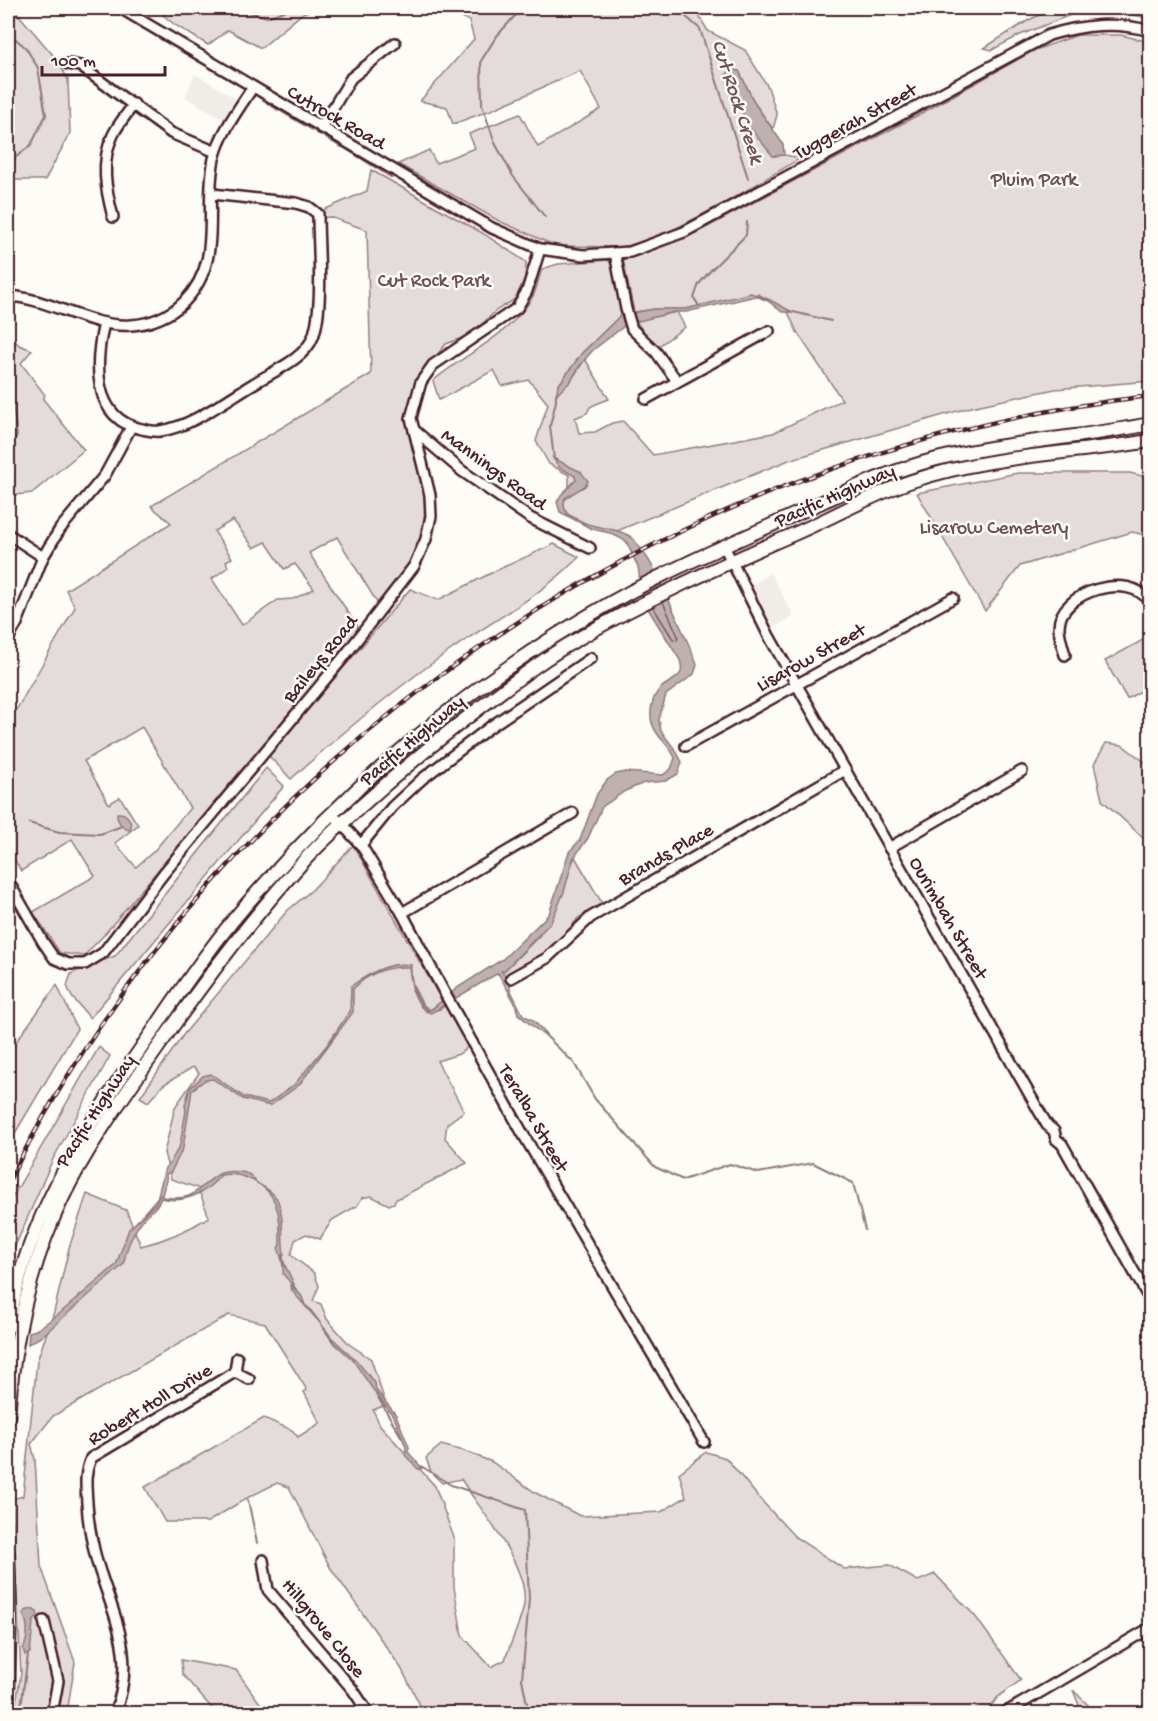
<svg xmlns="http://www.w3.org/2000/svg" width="1158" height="1721" font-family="'Gochi Hand',sans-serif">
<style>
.built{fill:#f0ece8}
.green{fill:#e3dcda;stroke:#967e82;stroke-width:1.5;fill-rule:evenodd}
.water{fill:#c0b1b1;stroke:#91777b;stroke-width:1.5}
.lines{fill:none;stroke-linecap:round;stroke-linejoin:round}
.shore{stroke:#795961;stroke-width:1.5}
.stream{stroke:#91777b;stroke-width:2}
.minor-casing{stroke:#4a1f2b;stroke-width:14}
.major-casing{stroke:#4a1f2b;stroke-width:16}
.minor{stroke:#fdfcf7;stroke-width:9}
.major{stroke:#fdfcf7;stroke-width:12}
.rail-casing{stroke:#4a1f2b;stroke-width:4.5}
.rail{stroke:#fdfcf7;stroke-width:2;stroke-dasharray:7;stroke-linecap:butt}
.labels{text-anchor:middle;stroke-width:5;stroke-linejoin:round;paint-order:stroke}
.street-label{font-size:20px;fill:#4a1f2b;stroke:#fdfcf7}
.park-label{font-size:20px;fill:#704e57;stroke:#fdfcf7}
.water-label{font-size:21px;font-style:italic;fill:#73525a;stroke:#fdfcf7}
</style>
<rect width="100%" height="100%" fill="#fdfcf7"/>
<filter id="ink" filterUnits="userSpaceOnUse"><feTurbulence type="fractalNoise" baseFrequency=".0167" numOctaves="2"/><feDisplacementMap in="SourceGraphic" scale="12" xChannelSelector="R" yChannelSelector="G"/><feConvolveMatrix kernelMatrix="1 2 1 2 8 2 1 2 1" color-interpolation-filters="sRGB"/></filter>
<g filter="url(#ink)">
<g class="built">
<polygon points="195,74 235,98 223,119 185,97"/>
<polygon points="770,573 794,616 773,628 752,585"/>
</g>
<g class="green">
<polygon points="8,8 13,8 58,61 68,80 70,133 45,180 8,180"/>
<polygon points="169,8 317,8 303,13 261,48 228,30 208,45 175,25 163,15"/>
<polygon points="445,8 691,8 697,13 708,31 745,50 768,87 777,115 773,129 755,104 739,71 725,76 773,156 784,155 801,158 725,203 663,235 624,247 556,246 499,221 398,164 429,150 436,163 475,148 469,134 520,114 538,147 601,109 580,71 491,110 453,124 447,107 420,101 474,39 469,21"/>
<polygon points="1054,8 1150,8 1150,19 1139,16 1088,8 1020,35 992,50 984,48 1029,20"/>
<path d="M1078,35H1121L1150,42V381L1055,389L971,407L789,460L617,531L593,527L567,514C560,499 565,501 573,492C577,488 579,478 581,472L557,461L575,476L576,480L569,488V475L549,464L536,441L548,404L529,380L502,386L494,370L439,400L433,381C464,354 514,333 533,296C537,288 539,277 542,269L558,264L608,260C619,272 619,299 621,315L582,353L558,386L563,387L570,382L585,359L609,399L596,404L590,407L587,413L575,418L579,433L595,432L612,423L623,421L653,455L773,433L842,400L797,332L788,312L790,311L758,294L685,309H655L634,312L623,260L698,232L922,113L1035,50Z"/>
<path d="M371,170L484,234L526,262L525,278L515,299L497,310L470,335L446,344L415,381L408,423L425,496L424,534L412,561L379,606L337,537L309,553L359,629L338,657L300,700L103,936L84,956L60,953L33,912L95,876L72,839L21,871L8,848V730L14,714L75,607L66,590L171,523L151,506L371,374L367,230L330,217L321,218L319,212L367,191ZM233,520L254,548L266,542L284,569L295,564L314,589L293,599L278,600L242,625L212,579L228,567L226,561L232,558L214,531ZM142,727L190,808L154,851L136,867L115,843L138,825L120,797L109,804L84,761Z"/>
<polygon points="677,312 685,327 657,347 635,321"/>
<polygon points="8,333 19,345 32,350 21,363 45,395 43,399 84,450 32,493 8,496"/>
<polygon points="1018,473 1130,473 1150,478 1150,536 1132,532 1020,566 985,611 917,493"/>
<path d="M554,544L579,557C542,595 494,620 451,650C394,689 342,733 291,779L269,756L410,589L438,600L495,571Z"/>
<polygon points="1150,636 1150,686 1127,699 1105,661"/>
<polygon points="1106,743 1122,745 1150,766 1150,844 1102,800 1094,764"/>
<polygon points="266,768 284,786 90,1018 72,997 67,986 71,974 85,967 115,956"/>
<path d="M353,845L442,1001L430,1010L423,1005L414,988L412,990L421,1007L427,1012L440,1009L446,1005L469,1046L459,1054L437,1061L464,1111L447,1124L445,1138L467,1163L395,1200L394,1203L389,1205L371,1196L362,1198L357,1206L332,1220L320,1239L306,1234L295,1240L291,1255L314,1273L319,1286L313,1301L321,1304L327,1319L349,1344L371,1359L386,1405L373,1410L380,1425L435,1486L454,1538V1587L462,1635L491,1667L505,1660C510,1644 522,1619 524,1604C529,1566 480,1510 461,1479L442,1483L431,1472L426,1458L441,1445L464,1451L492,1462L536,1493L580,1516L661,1512L686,1497L679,1473L706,1452L726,1458L760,1499L795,1537L844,1569L889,1565L918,1581L935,1574L975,1616L1021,1680L998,1697L986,1713H424L401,1668L330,1567L289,1487L277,1483L245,1499L208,1522H165L145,1487L264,1418L292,1430L298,1437L320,1423L304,1392L307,1390L265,1323L229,1315L53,1416L31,1444L35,1459L41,1566L75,1662L67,1713H14L21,1674L12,1499L23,1496L37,1361L54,1312L69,1248L87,1194L126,1210L141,1246C166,1240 187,1231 209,1217L198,1188L171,1179L164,1153L175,1107L199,1073L193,1067L163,1085L148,1102L140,1097L184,1034L287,911L313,889Z"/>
<polygon points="575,857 602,903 578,918 562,939 544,955 504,981 499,970 505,970 540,935"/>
<polygon points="57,985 77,1029 8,1145 8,1053"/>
<polygon points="99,1047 110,1056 52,1161 8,1263 8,1205"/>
<polygon points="181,1660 236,1670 267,1713 216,1713 182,1674"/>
<polygon points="1073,1690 1096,1713 1082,1713"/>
</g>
<g class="water">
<polygon points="731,70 739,71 755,104 783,144 784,155 773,156 749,127 725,76"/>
<polygon points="751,293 770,300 792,312 782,312 768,301 756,296 686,312 674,312 627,324 593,350 581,364 570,382 556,395 558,386 582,353 621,315 655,309 686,309"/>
<path d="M553,458L581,472L588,481L585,486L565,498C555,530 619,524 632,538C654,561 666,595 679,623C685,637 692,650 697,665L694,674L666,695L659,719L661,731L676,751L682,762L678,774L666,781L644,783L625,791L602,807L588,838L573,859L564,892L551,922L504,971H501L510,981V989L523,1015L533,1020L546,1034H542L518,1014L515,1003L498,973L431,1013C413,1005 411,984 409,967C387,966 368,973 353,989V1012L299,1085L270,1106L243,1099L213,1079L205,1080L192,1090L183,1148L171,1172L166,1174C168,1181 162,1190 162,1197C197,1202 193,1190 219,1174C226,1170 243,1171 250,1175C253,1177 254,1180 256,1182C264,1188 272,1190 277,1199C285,1216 281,1237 284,1254L282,1259L294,1284L292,1287L301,1295L305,1305L309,1308L331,1337L356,1360L375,1383L376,1390L396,1415L409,1447L408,1452L422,1468L418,1469L405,1455L406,1447L394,1417L374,1391L353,1360L332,1341L320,1323L292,1291L290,1282L283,1274C284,1268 281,1254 278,1248L280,1245C280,1231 281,1217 275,1203C268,1184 240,1171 221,1175C206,1193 185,1204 161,1198C158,1207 152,1210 146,1216C135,1228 125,1248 124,1264L41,1337L28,1344L29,1332L36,1330L59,1314L116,1265L129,1229L156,1203L165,1168L170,1163L180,1145L186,1111L185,1105L190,1088L203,1076L211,1074L244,1097L269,1103L294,1085L327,1045L350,1011L351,986C369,974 389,961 411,965C410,981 415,1001 429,1010L432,1009L457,988L503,959L549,914L569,852L580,840L597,794L607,780L616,774L626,772L663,775L671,769L675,758C670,744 656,738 652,723C649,712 652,696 661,688C666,683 676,680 680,674C683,670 681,665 680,660L643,601L638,567L626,541L610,533L592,529L560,512L557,502L561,495L576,480L575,476L559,467Z"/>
<path d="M117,813C126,812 131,819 131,828L129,830C122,828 116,820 117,813Z"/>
<path d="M32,1609L37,1612L38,1616L33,1622L30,1653L25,1655L23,1649C28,1639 29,1624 23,1614L25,1611Z"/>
</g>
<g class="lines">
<polyline class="shore" points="653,607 673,639 677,640 678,636 663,602"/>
<g class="stream">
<polyline points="235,8 267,17 292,8"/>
<polyline points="522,8 496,37 481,61 482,105 495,143 513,176 545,217"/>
<polyline points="676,8 700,29 748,178"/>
<polyline points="8,32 26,48 38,68 46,115 31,145 10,162 8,162"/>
<polyline points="267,103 278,110"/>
<polyline points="282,112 341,147"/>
<polyline points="343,147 392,178"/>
<polyline points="699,306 694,298 699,284 711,270 746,235 747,222"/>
<polyline points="789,311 831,321"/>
<polyline points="8,399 13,404 17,436 8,448"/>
<polyline points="554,459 550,426 556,401 556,394"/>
<polyline points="29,823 59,832 100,834 122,826"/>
<polyline points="543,1033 574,1063 595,1099 655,1167 683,1180 730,1164 758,1173 813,1163 853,1183 865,1230"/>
<polyline points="140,1218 160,1195"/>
<polyline points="282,1255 285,1267"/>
<polyline points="292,1283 298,1293"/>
<polyline points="325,1329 333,1341"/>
<polyline points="376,1394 402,1438"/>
<polyline points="421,1466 451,1485 525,1510 529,1599 522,1679 529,1714"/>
<polyline points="248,1500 257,1543"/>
<polyline points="20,1714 28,1655"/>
</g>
<defs>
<g id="minor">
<path d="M120,8L492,228L540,249L583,255L630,252L684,232L1049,35C1083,25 1116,21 1150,31"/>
<polyline points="68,64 80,66 171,133 216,152"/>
<polyline points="321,128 351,78 395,43"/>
<path d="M113,217C106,190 100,162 113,135C118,124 127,114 134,104"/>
<polyline points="615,253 626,309 632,329 656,352 677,381"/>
<path d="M8,296C50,298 89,328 131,325C150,324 170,316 184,302C225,260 203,210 214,159C220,134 239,108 253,87"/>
<path d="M104,323C95,361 91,419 142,429C147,430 154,432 160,431C191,427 226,400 253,384C272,372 305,359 313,337C324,307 318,247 318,214L309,207L296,203L212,194"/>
<polyline points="646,399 769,331"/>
<polyline points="414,430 462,471 530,518 590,548"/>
<polyline points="8,534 43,557"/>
<polyline points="724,546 769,636 1047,1125 1054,1131 1056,1139 1062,1144 1150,1300"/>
<polyline points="8,639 17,623 43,557 60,529 105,475 131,427"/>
<path d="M1065,655C1063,647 1059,636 1059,627C1059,592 1130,570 1150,602"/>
<polyline points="686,746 953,598"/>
<polyline points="337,819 361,845 402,913 444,992 523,1134 704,1442"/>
<polyline points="361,845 392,807 422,779 490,727 591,658"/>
<polyline points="889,848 1022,771"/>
<polyline points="8,881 43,942 54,958 68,964 85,964 103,953 164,873 343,658 414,566 426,539 431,516 430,495 411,418 421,382 433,365 517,308 527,291 540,249"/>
<polyline points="402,913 573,813"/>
<polyline points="511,978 547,958 591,917 845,770"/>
<polyline points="237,1358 235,1372 249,1379"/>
<polyline points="263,1560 268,1590 353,1690 369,1714"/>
<polyline points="44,1621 58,1681 52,1714"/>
<path d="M114,1714C138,1658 113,1615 97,1562C92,1543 88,1523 87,1503C86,1485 84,1475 91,1458L235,1372"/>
<polyline points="1003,1714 1150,1628"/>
</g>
<g id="major">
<path d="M8,1327C27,1213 89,1123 153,1031C186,982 220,933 260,889C361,775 479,677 612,602C661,574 713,551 765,528C817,505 867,479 922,463C996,442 1075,439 1150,424"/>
<path d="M8,1418C13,1342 29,1268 62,1199C90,1141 129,1089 166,1036C208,976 252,918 301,864C319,844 339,826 359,808C397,774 436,741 477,710C509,686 541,660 576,640C646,599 720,566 794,534C834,517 870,495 912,481C989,455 1071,454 1150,441"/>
<polyline points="8,1555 10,1606 8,1696"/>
</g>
</defs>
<use href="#minor" class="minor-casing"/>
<use href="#major" class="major-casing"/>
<use href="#minor" class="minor"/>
<use href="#major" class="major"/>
<defs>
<path id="rail" d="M8,1183C225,749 670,450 1150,396"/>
</defs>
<use href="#rail" class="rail-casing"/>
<use href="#rail" class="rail"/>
</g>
</g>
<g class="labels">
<g class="street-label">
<text transform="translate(337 116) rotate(30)" y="7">Cutrock Road</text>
<text transform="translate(854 120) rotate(-29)" y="7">Tuggerah Street</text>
<text transform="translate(495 468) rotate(36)" y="7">Mannings Road</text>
<text transform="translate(834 494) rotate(-24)" y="7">Pacific Highway</text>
<text transform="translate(810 656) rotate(-29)" y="7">Lisarow Street</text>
<text transform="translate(319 658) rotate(-51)" y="7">Baileys Road</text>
<text transform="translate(411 739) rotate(-40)" y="7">Pacific Highway</text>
<text transform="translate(665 853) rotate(-30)" y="7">Brands Place</text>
<text transform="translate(950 917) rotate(60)" y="7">Ourimbah Street</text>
<text transform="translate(94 1110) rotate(-57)" y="7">Pacific Highway</text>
<text transform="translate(535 1117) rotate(60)" y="7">Teralba Street</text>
<text transform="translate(149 1403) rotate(-31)" y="7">Robert Holl Drive</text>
<text transform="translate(325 1627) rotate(51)" y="7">Hillgrove Close</text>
</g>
<g class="park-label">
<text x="1034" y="185">Pluim Park</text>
<text x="434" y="286">Cut Rock Park</text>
<text x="994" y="533">Lisarow Cemetery</text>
</g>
<g class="water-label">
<text transform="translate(739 101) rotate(72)" y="7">Cut Rock Creek</text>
</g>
</g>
<rect width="1158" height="1721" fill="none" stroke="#fdfcf7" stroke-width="30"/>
<rect x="15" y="15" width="1128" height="1691" fill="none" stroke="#4a1f2b" stroke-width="2" filter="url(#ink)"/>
<path d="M42 66v9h123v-9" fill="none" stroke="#4a1f2b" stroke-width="3"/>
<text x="51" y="66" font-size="18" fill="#4a1f2b" stroke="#fdfcf7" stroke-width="4.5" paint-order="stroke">100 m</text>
</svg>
